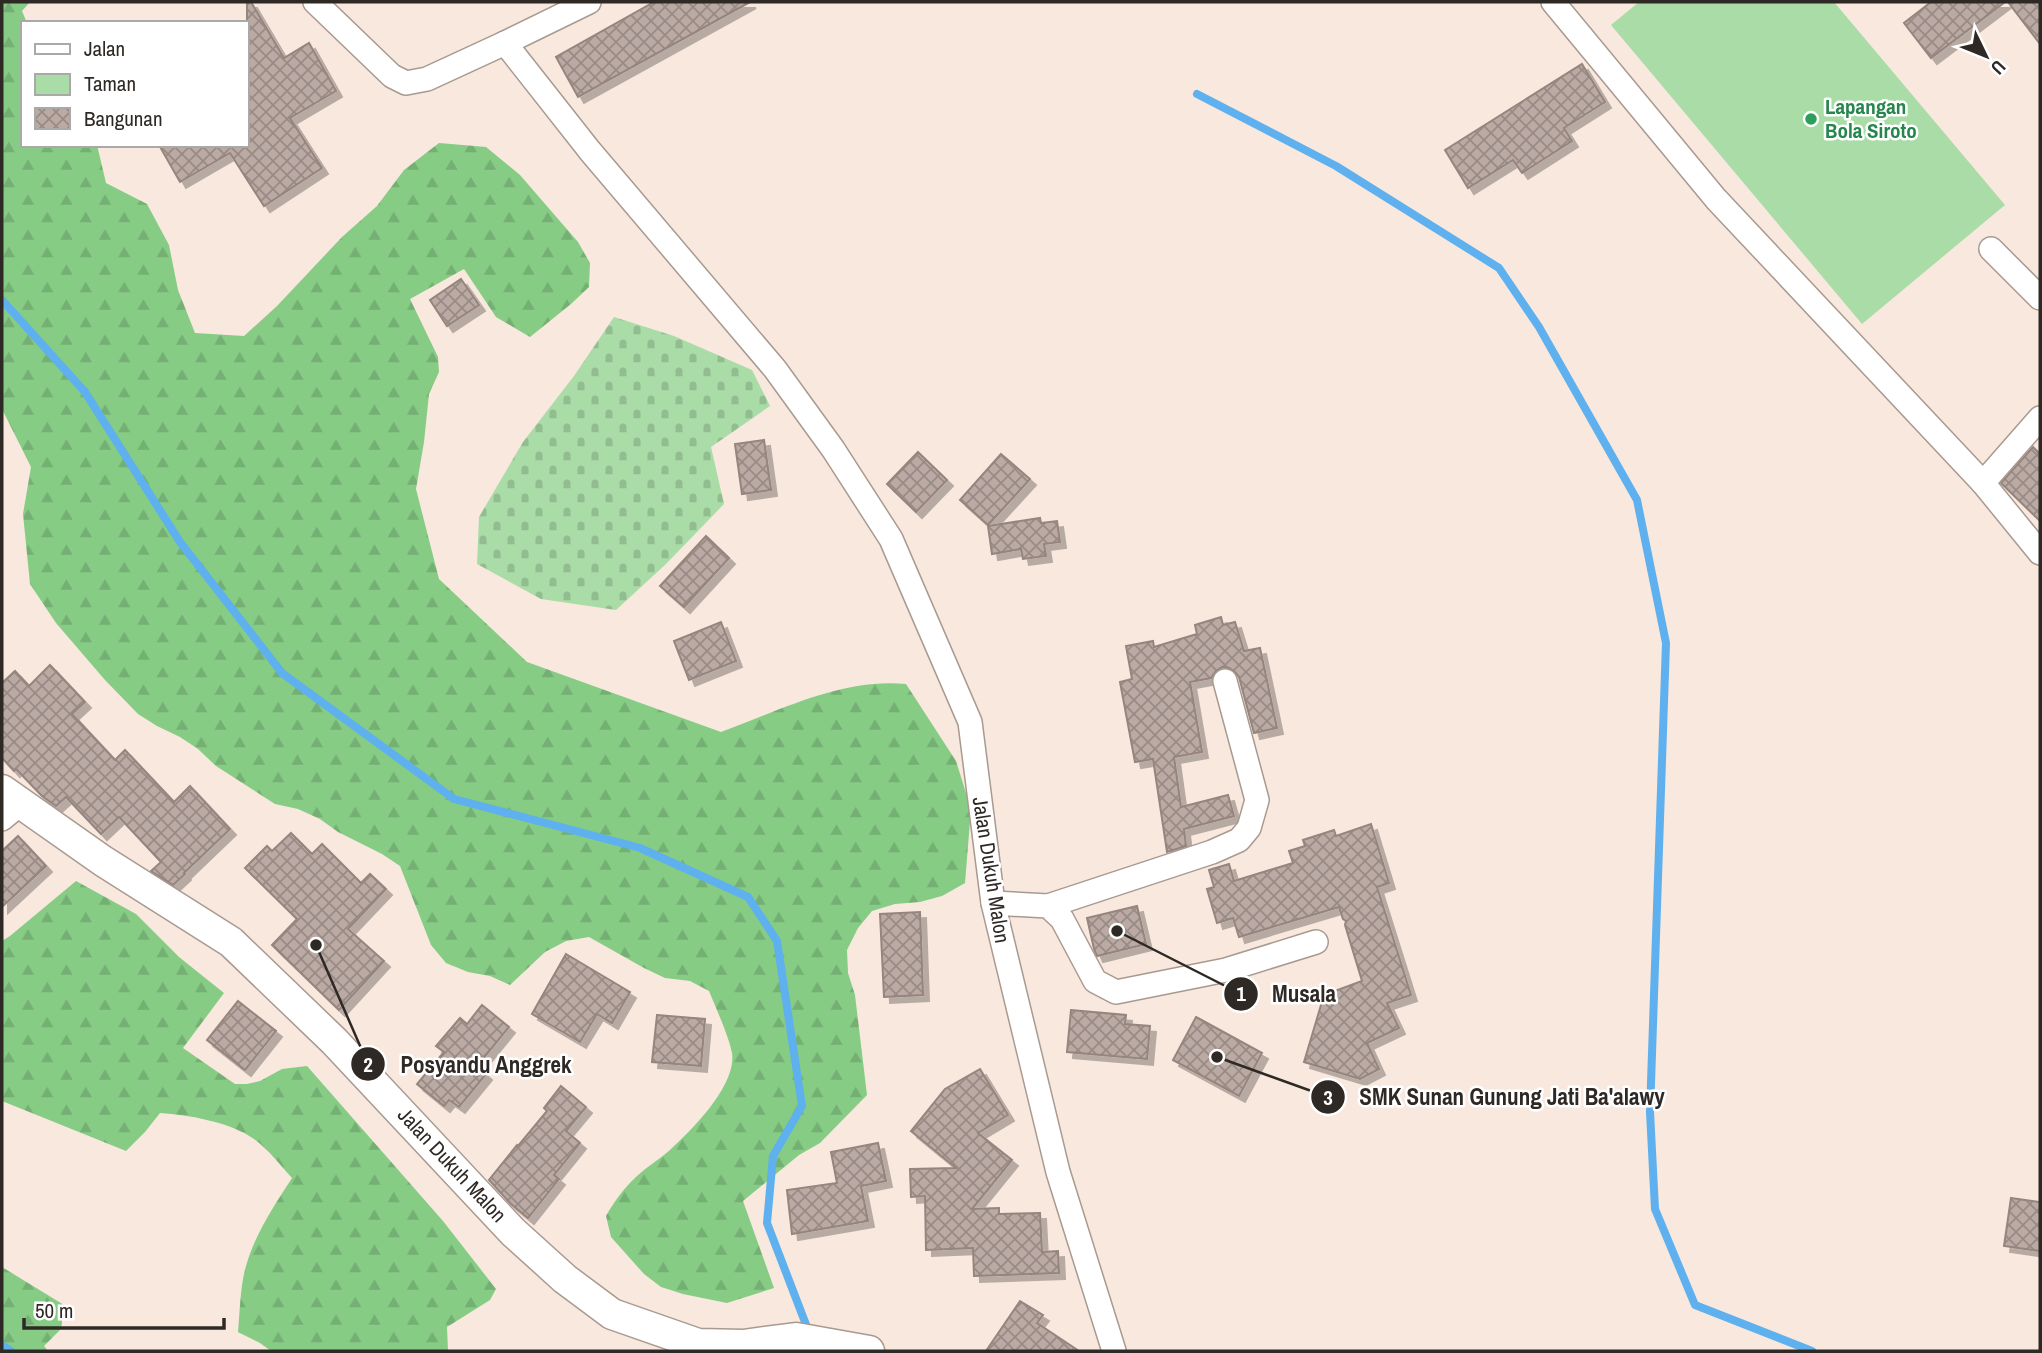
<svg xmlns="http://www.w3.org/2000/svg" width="2042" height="1353" font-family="'Archivo Narrow',sans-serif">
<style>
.green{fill:#a9dca7}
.forest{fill:url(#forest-firs)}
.cemetery{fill:url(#cemetery-stones)}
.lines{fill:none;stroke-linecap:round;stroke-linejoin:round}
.stream{stroke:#5eb0ee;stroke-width:8}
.building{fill:url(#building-cross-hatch);stroke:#95857e;stroke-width:2;filter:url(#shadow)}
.minor-casing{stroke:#a89a90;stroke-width:26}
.tertiary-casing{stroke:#a89a90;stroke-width:33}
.minor{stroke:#fff;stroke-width:23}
.tertiary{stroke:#fff;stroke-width:30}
.leisure-dot{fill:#2e9e5b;stroke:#fff;stroke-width:2.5}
.labels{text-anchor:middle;stroke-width:5;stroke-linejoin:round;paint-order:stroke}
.leisure-label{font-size:21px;font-weight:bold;fill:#27864d;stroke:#fff;text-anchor:start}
.street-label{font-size:21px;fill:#2e2925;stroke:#fff}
.leader{fill:none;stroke:#2e2925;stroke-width:2.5}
.callout-dot{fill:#2e2925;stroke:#fff;stroke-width:2.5}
.mark-label{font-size:21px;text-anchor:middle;font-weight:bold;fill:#fff}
.callout-label{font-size:23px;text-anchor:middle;font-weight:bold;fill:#2e2925;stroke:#fff;stroke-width:5;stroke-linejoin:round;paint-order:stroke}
</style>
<defs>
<pattern id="forest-firs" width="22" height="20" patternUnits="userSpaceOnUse" patternTransform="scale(1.75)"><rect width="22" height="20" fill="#86cc85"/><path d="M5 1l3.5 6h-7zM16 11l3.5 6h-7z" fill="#74af73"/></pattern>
<pattern id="cemetery-stones" width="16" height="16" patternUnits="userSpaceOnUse" patternTransform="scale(1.75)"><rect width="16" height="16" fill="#a9dca7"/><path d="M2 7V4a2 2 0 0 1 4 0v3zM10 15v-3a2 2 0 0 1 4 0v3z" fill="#92bd90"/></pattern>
<pattern id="building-cross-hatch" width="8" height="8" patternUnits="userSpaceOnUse" patternTransform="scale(1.75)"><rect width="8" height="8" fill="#bbaaa3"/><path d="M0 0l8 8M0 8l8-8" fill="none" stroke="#988a85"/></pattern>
<filter id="shadow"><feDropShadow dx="6" dy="6" stdDeviation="0" flood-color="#0004"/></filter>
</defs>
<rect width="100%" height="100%" fill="#f8e8dd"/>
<polygon class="green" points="1639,2 1834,2 2005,205 1862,324 1611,25"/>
<g class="forest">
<path d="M2,2H30L22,11L27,23H23V145H97L106,183L147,204L169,245L178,290L195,333L244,336L277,306L342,237L377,206L404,170L439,143L486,147L520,175L578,242L590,263L589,287L571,304L530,337L496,317L464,269L410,299L438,357L439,372L429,394L424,442L416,489L439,579L527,662L721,732C781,710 842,678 906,684L956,761L971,809L965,883L942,896L920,902L895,904L872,911L858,928L847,950L848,973L855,995L867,1095L820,1143L799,1155L743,1201L774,1288L727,1303L683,1294L661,1287L644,1274L611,1237L606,1216C614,1202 623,1189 636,1177C646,1167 659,1160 670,1150C692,1130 737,1085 732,1053C729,1037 716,1008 709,991L690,981L665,978L644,968L589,937L566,941L545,952L510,985L490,976L468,972L446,963L431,945L400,866L382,854L338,832L320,819L298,809L275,804L216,766L198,749L180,737L157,726L138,714L105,680L56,623L30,584L23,514L31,467L2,409Z"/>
<path d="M76,881L136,914L179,957L224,993L183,1048L235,1084H247L260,1081L282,1069L307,1066L443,1221L496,1289L490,1300L447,1327L448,1351H271L260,1343L238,1332C240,1311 240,1287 246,1266C255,1234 274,1206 292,1178C281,1166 268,1149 254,1139C230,1122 189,1115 160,1113L145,1132L126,1151L2,1101V941L10,936Z"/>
<polygon points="2,1267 64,1305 61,1329 44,1346 48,1351 2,1351"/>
</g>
<polygon class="cemetery" points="614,317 674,336 752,370 770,406 711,447 724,504 666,564 616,610 541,599 477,564 479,517 523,442 574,376"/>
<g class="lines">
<g class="stream">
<polyline points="1197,94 1336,166 1499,268 1539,327 1637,500 1666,643 1650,1112 1655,1209 1695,1305 1812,1351"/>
<polyline points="2,300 85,392 180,542 282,673 454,799 640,848 748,897 777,941 802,1106 773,1156 767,1223 810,1335"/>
<polyline points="2,1345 11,1351"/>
</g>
</g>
<g class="building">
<polygon points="247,2 251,2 284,58 309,43 336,91 290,118 322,168 264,206 230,153 180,182 159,145 247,145"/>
<polygon points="654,2 750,2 578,97 556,57"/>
<polygon points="1931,2 2005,2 1931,58 1904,23"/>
<polygon points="2008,2 2040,2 2040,44"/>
<polygon points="1582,64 1605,102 1564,128 1572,141 1522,173 1513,160 1468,188 1445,150"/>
<polygon points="461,279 479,305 447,326 430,300"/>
<polygon points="764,440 771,490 742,494 735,444"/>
<polygon points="2033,447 2040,454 2040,521 2001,483"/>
<polygon points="918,452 947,480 916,512 887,484"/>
<polygon points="1001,454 1030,479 988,525 960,500"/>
<polygon points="1040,518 1041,523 1057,521 1060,542 1044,544 1046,556 1023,559 1021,549 992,554 988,526"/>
<polygon points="706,536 729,558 684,607 660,586"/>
<polygon points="1221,617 1223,625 1235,622 1244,651 1260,648 1277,728 1254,733 1239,677 1235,672 1229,668 1222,667 1216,671 1211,678 1190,682 1202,752 1174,757 1181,807 1228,795 1234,816 1184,829 1186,846 1167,852 1153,759 1135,762 1120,682 1132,679 1126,646 1153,641 1154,647 1197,634 1195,625"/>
<polygon points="721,622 736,661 689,680 674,641"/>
<polygon points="50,665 85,702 72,714 115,760 125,750 174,802 190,786 230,829 184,873 185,874 173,885 151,871 161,862 119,817 101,834 66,797 56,806 42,796 16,769 14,771 2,758 2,683 15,671 29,686"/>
<polygon points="1371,824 1389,883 1377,887 1411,995 1387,1003 1399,1028 1367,1043 1379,1069 1360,1079 1304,1062 1324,995 1362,981 1345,925 1346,921 1343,919 1339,907 1239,937 1233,918 1217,923 1207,889 1214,887 1209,870 1229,864 1234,881 1293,863 1289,851 1305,846 1303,840 1334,830 1336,836"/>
<polygon points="291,833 312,854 322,844 361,883 370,874 386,889 348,929 384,961 339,1010 272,945 297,919 245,868 267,846 272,851"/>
<polygon points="18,836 46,866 2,907 2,851"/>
<polygon points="1137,906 1146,944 1097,956 1094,949 1087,918"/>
<polygon points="920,912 923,995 884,997 880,914"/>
<polygon points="566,954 630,992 612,1023 597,1014 580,1042 532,1014"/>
<polygon points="238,1001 276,1031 245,1070 207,1040"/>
<polygon points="482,1005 509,1027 477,1066 486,1074 459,1107 449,1100 444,1106 417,1084 444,1052 436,1046 460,1018 467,1024"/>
<polygon points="1071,1010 1126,1015 1125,1024 1150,1026 1147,1059 1067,1052"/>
<polygon points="657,1015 705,1019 701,1066 652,1062"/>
<polygon points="1196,1017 1262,1053 1239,1096 1173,1060"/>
<polygon points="980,1069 1008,1115 978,1133 1012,1160 972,1209 999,1208 999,1214 1040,1213 1042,1252 1058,1251 1059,1273 974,1276 973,1248 926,1250 925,1196 911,1197 910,1169 956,1168 911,1131 945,1089"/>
<polygon points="561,1086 586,1107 566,1131 580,1143 554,1175 559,1179 528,1218 511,1204 489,1180 517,1145 518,1146 547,1111 544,1108"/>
<polygon points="878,1143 886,1181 861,1186 868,1221 792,1234 787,1190 837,1183 831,1152"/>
<polygon points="2011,1198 2040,1202 2040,1251 2004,1246"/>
<polygon points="1020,1301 1043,1315 1037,1323 1079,1351 986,1351"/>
</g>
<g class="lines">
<defs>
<g id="minor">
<polyline points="315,2 392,76 406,83 427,79 505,43 590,151 775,369 833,449 891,539 970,722 993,903 1058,1172 1114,1351"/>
<polyline points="1553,2 1716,199 1983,483 2040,553"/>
<polyline points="505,43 589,2"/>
<polyline points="1991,249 2040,298"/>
<polyline points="1983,483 2040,418"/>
<polyline points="2,819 20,804"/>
<polyline points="993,903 1048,906 1062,919 1095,981 1116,992 1226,970 1316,942"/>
<polyline points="1048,906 1212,852 1239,840 1249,828 1257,800 1225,681"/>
</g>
<polyline id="tertiary" points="2,790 103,861 231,942 334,1041 513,1232 565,1279 612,1314 698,1344 743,1345 796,1338 869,1351"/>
</defs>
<use href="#minor" class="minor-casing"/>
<use href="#tertiary" class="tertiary-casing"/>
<use href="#minor" class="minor"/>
<use href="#tertiary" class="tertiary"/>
</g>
<circle class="leisure-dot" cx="1811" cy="119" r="7"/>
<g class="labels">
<g class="leisure-label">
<text x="1825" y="114">Lapangan<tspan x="1825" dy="24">Bola Siroto</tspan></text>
</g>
<g class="street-label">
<text transform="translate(991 870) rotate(81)" y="7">Jalan Dukuh Malon</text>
<text transform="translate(452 1165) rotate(47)" y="7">Jalan Dukuh Malon</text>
</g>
</g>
<path class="leader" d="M1117 931L1241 994M316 945L368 1064M1217 1057L1328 1097"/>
<g class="callout-dot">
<circle cx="1117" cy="931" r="7"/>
<circle cx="316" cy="945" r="7"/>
<circle cx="1217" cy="1057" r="7"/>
<circle cx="1241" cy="994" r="18"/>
<circle cx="368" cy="1064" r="18"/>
<circle cx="1328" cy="1097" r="18"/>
</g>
<g class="mark-label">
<text x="1241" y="1001">1</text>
<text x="368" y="1072">2</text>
<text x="1328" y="1105">3</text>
</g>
<g class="callout-label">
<text x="1304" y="1002">Musala</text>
<text x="486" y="1073">Posyandu Anggrek</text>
<text x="1512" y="1105">SMK Sunan Gunung Jati Ba'alawy</text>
</g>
<rect width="2042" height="1353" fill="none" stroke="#2e2925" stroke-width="7"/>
<rect x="21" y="21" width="228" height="126" fill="#ffffff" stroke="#aba9a8" stroke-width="2"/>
<rect x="35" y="44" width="35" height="10" fill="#ffffff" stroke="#aba9a8" stroke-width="2"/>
<text x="84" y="56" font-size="21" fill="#2e2925">Jalan</text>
<rect x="35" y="74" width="35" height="21" fill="#a9dca7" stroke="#aba9a8" stroke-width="2"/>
<text x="84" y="91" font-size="21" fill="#2e2925">Taman</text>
<rect x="35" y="108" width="35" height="21" fill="url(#building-cross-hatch)" stroke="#aba9a8" stroke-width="2"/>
<text x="84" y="126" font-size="21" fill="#2e2925">Bangunan</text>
<g transform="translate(1986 56) rotate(133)" stroke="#ffffff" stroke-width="5" paint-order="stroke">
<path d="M0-5L12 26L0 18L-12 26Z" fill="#2e2925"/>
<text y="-10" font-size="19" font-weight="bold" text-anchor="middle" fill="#2e2925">U</text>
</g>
<path d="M24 1318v10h200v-10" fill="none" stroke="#2e2925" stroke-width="3.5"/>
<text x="35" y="1318" font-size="21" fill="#2e2925" stroke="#ffffff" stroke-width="5" paint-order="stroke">50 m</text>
</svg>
